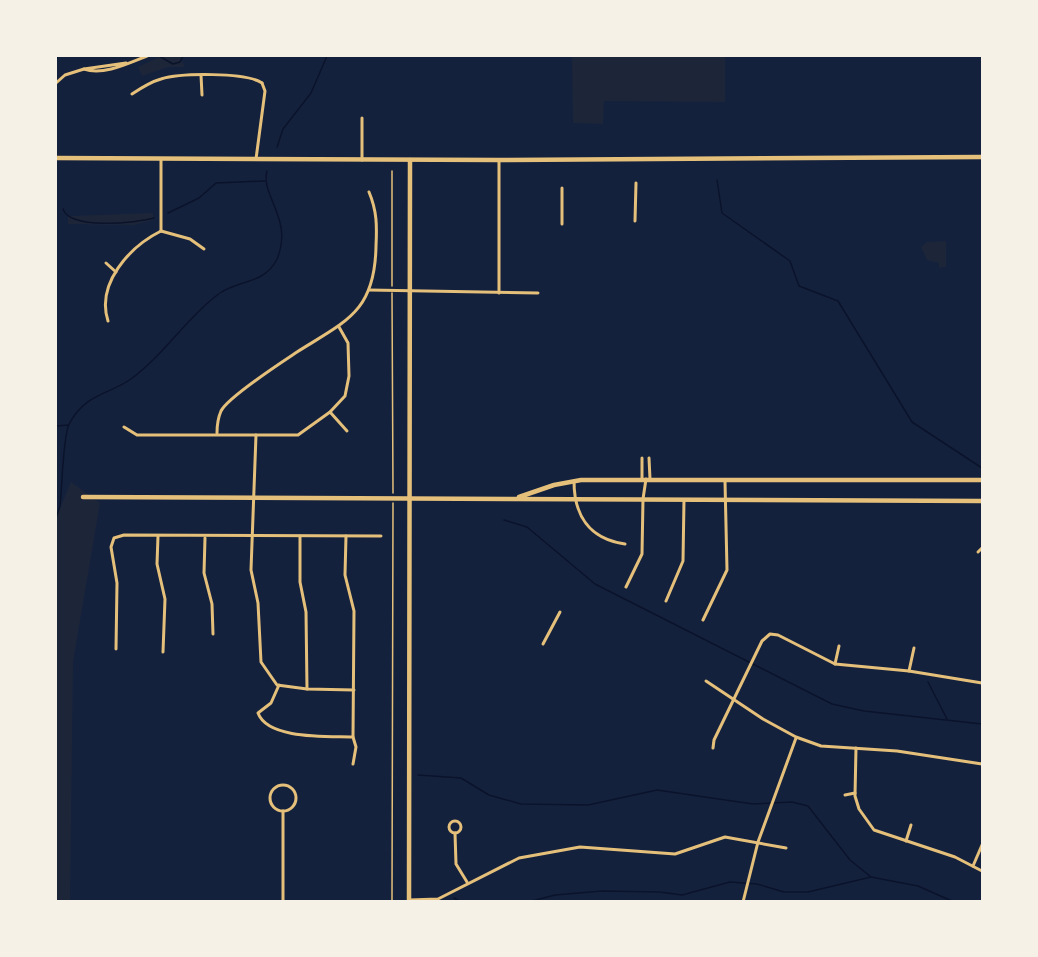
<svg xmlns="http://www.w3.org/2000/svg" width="1038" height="957" font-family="Rubik,sans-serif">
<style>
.green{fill:#1d2539}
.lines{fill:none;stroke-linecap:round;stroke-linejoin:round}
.stream{stroke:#0b132b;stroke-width:1.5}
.path{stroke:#e5c07b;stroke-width:1.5}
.minor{stroke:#e5c07b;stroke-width:3}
.tertiary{stroke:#e5c07b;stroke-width:4.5}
.secondary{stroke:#e5c07b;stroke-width:4.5}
</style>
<rect width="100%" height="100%" fill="#14213d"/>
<g class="green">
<polygon points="161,56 182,56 180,58 185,67 168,67 142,76 138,67"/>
<polygon points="572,56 725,56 725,102 604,101 603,124 573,123"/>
<polygon points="153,213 153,220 134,225 68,224 68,216"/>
<polygon points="946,241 946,267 939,268 939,263 927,260 921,247 927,242"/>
<polygon points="71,482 100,503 73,662 70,901 56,902 56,518"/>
</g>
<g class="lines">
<g class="stream">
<polyline points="159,56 173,64 180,62 183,56"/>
<polyline points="56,59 58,56"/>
<polyline points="277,147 283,129 311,93 327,56"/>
<polyline points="717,180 722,213 790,261 799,286 838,301 912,422 982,468"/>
<path d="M63,209C70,230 136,223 154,218"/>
<polyline points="168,213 199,198 216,183 265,181"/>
<polyline points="56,426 69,425"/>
<path d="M56,518L60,506C62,489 63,436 69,424C86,393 108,395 131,379C164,355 187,317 220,293C239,280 265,284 277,259C294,220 260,195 267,171"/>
<polyline points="504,520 527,527 595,584 832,704 864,711 982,724"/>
<polyline points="928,682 947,719"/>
<polyline points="418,775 461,778 489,795 521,804 588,805 657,790 753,804 792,802 808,806 850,860 871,877"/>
<polyline points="454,898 461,902"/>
<polyline points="528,902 555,895 602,891 660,892 682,895 730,882 757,884 784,892 808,892 871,877 918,886 954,902"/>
</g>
<g class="path">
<polyline points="392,286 392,171"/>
<polyline points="392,293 393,493"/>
<polyline points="392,902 393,503"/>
</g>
<g class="minor">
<path d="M126,63L84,69C103,76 129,63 147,56"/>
<polyline points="201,75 202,95"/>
<polyline points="56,83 65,75 84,69"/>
<path d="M132,94C141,88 150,82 161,79C180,73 246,72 262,83"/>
<polyline points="362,118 362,160"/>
<polyline points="161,159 161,231"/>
<polyline points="256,159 265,91 262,83"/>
<polyline points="499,160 499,293"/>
<polyline points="562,188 562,224"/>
<polyline points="635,221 636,183"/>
<polyline points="161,231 190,239 204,249"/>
<polyline points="106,263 116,272"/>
<polyline points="369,290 538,293"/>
<path d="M108,321C96,284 129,247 161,231"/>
<polyline points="330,412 347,431"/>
<polyline points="124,427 137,435 298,435 330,412 345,396 349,376 348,343 339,327"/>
<path d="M217,433C217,426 218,418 221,411C228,397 282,362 297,352C346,321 375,312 376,246C377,226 377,211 369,192"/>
<polyline points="256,435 251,570 258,603 261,662 277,685 307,689 354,690"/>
<polyline points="642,458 642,479"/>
<polyline points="649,458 650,479"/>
<path d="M574,481C574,515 589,539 625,544"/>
<polyline points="158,536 157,564 165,599 163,652"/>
<polyline points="300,536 300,582 306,612 307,689"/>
<polyline points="346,536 345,575 354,611 353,737 356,747 353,764"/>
<polyline points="205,538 204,573 212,604 213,634"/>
<polyline points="978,552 982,548"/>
<polyline points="626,587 642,554 643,499 646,479"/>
<polyline points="666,601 683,561 684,500"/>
<polyline points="703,620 727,570 725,481"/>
<polyline points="543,644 560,612"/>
<polyline points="116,649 117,583 111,547 114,538 124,535 381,536"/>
<polyline points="835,664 839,646"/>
<polyline points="909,671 914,648"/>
<polyline points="706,681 763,719 796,737 821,746 897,751 982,764"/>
<path d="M279,685L271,703L258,713C268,740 329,736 353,737"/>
<polyline points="713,748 714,740 762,641 770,634 778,635 835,664 909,671 982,683"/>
<polyline points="856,748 855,796 859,809 874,830 955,857 982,871"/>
<circle cx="283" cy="798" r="13"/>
<polyline points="845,795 855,793"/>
<circle cx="455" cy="827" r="6"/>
<polyline points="455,833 456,864 467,882"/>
<polyline points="906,841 911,825"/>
<polyline points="973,866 982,845"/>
<polyline points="409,900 438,899 519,858 580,847 675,854 725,837 786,848"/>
<polyline points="283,902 283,811"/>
<polyline points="743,902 758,842 796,738"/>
</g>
<g class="tertiary">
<polyline points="83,497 982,501"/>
<polyline points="519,497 554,485 581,480 982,480"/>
<polyline points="409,902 410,160"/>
</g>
<polyline class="secondary" points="56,158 499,160 982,157"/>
</g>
<rect width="1038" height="957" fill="none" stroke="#f6f1e7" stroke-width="114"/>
</svg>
